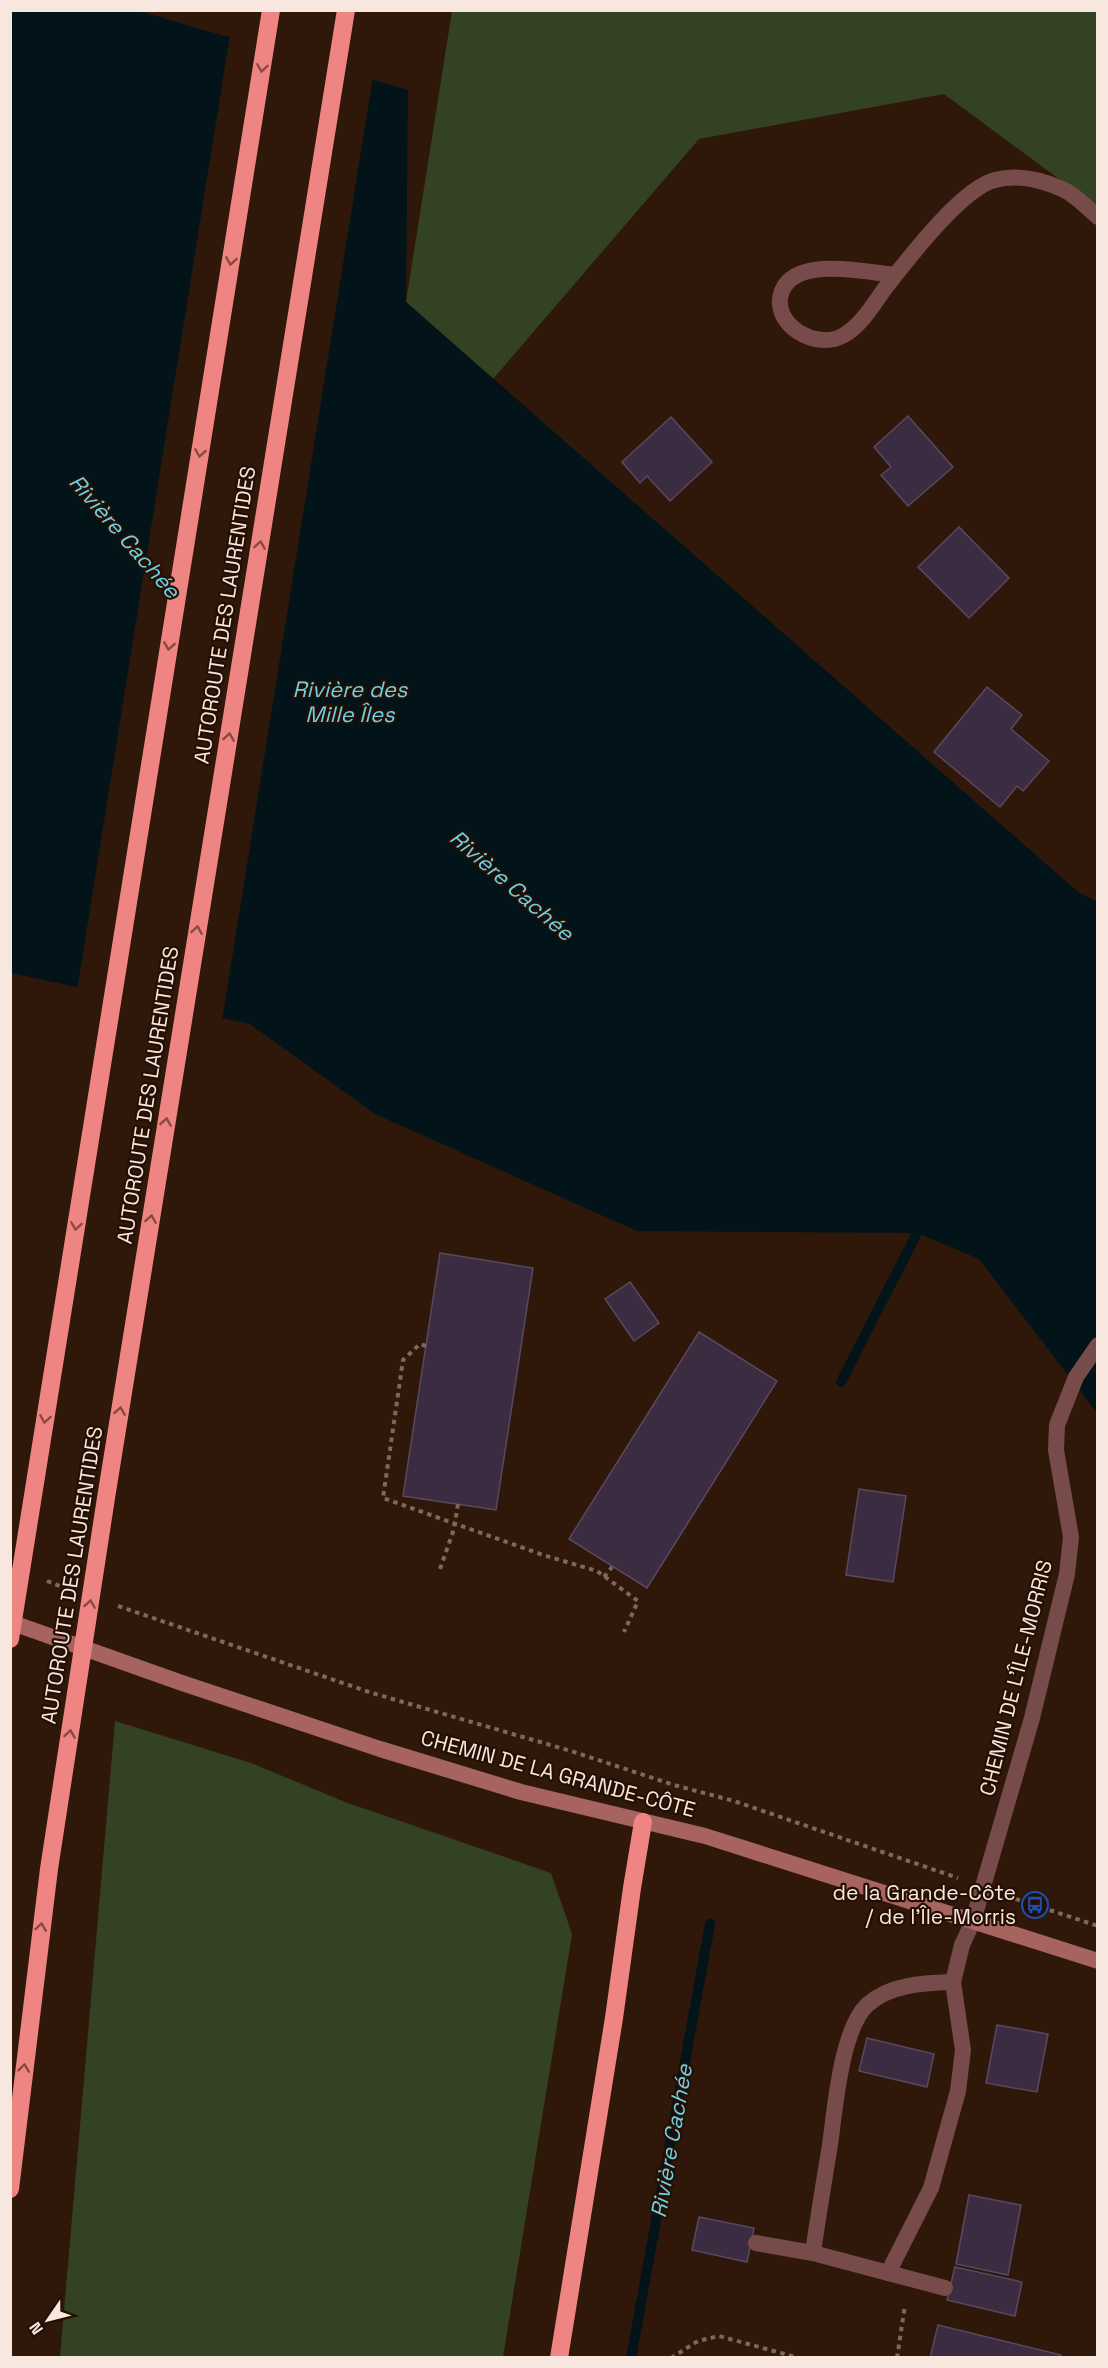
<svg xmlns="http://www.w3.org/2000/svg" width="1108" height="2368" font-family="'Space Grotesk',sans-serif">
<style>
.green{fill:#334223}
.water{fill:#021419}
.pier{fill:#2f180a}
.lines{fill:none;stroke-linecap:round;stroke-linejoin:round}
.stream{stroke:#021419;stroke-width:10}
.building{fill:#3c2c42;stroke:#594860;stroke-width:1.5}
.path{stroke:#7d685c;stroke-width:4;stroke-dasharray:4.5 4.5;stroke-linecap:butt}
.service{stroke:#764b49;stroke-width:16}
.minor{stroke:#764b49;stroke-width:16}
.secondary{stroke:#a76360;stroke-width:16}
.motorway{stroke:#ef8582;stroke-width:18}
.oneway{stroke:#8a4a42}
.labels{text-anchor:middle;stroke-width:4.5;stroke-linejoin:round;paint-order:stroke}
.street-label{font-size:21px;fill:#f8e7de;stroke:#250f03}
.poi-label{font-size:21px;fill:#f8e7de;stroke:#250f03;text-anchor:end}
.water-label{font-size:22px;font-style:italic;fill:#6bd1e8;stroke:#250f03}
</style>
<rect width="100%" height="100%" fill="#2f180a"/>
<g class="green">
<polygon points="452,11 1097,11 1097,207 944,94 699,139 493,379 406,302"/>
<polygon points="115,1721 251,1763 345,1802 551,1873 572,1934 503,2357 60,2357"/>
</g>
<polygon class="water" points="11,11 139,11 408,90 406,302 1078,892 1097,902 1097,1413 979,1259 917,1233 637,1231 375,1114 250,1024 11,973"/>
<polygon class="pier" points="230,35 373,76 222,1021 77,990"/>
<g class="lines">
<g class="stream">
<polyline points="841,1382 917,1233 907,1225"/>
<polyline points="631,2358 710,1924"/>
</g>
</g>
<g class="building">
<polygon points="908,416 953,467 908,506 881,475 891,467 874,447"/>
<polygon points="671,417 712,462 670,501 647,476 640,483 622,462"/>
<polygon points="959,527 1009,578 969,618 918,567"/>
<polygon points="987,687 1022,715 1011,729 1049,761 1023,791 1017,786 1000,807 934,752"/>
<polygon points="440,1253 533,1268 496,1510 403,1496"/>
<polygon points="630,1282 659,1323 634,1341 605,1299"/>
<polygon points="699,1332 777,1381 647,1588 569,1539"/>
<polygon points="859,1489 906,1496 893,1582 846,1575"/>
<polygon points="997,2025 1048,2034 1037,2092 986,2083"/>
<polygon points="867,2038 934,2054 927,2087 859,2071"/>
<polygon points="969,2195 1021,2205 1008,2275 956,2264"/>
<polygon points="699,2217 754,2228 747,2262 692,2250"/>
<polygon points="955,2267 1022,2282 1015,2316 947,2300"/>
<polygon points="938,2325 1061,2355 1060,2358 930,2358"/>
</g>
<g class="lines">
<g class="path">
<polyline points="426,1346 420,1344 403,1360 383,1498 543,1555 597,1571 638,1601 624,1632"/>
<polyline points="440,1569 454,1529 458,1504"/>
<polyline points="604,1577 612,1567"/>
<polyline points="47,1581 65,1588"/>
<polyline points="118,1606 372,1693 571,1751 674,1785 734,1801 958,1878"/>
<polyline points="1007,1896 1098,1926"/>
<polyline points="671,2358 698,2341 719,2336 799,2358"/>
<polyline points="897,2358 905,2305"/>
</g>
<g class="service">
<polyline points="756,2243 813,2253"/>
<polyline points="888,2273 931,2188 958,2091 963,2050 953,1982"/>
<path d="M945,2288L813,2253C818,2217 824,2181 830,2145C835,2109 841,2030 867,2005C890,1984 924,1983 953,1982L962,1945L973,1921"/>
</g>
<g class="minor">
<path d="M895,275C865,272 796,256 782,291C769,323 816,352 844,335C862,325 874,303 886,287C908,259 962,188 995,180C1017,174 1042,180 1062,189C1075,194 1087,208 1098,217"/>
<polyline points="973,1921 1032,1718 1067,1574 1071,1537 1056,1450 1057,1425 1076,1377 1098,1345"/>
</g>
<polyline class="secondary" points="10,1622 182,1683 380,1749 521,1792 705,1836 1098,1961"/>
<g class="motorway">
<polyline points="10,1639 271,10"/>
<polyline points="10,2189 49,1869 106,1498 346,10"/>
<polyline points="559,2358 614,2018 632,1888 643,1822"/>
</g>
</g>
<defs><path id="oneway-chevron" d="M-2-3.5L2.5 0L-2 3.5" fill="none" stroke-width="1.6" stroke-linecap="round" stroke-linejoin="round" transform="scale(1.5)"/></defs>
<g class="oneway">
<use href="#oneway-chevron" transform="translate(262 68) rotate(99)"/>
<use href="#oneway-chevron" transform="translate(231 261) rotate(99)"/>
<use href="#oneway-chevron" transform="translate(200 453) rotate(99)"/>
<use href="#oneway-chevron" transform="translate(260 545) rotate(-81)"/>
<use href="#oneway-chevron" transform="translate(169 646) rotate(99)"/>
<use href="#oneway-chevron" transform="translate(229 737) rotate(-81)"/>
<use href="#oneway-chevron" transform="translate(197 930) rotate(-81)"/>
<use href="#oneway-chevron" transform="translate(166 1122) rotate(-81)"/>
<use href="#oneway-chevron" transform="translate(151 1219) rotate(-81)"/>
<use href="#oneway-chevron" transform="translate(76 1226) rotate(99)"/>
<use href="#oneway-chevron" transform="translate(120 1411) rotate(-81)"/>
<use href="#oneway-chevron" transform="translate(45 1419) rotate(99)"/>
<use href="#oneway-chevron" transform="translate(90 1604) rotate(-81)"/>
<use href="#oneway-chevron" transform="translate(70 1734) rotate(-81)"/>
<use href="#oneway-chevron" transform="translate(41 1927) rotate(-82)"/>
<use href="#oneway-chevron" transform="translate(24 2068) rotate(-83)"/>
</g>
<defs>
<symbol id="bus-ring" viewBox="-11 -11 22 22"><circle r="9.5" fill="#250f03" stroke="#1a4fb4" stroke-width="1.5"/><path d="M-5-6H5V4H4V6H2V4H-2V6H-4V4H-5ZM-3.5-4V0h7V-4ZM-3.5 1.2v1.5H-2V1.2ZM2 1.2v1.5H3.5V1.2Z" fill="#1a4fb4"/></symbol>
</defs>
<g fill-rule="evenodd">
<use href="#bus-ring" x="1020" y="1890" width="30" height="30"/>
</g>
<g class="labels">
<g class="street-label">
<text transform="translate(225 615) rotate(-81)" y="7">AUTOROUTE DES LAURENTIDES</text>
<text transform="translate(148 1095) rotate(-81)" y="7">AUTOROUTE DES LAURENTIDES</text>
<text transform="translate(72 1575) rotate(-81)" y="7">AUTOROUTE DES LAURENTIDES</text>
<text transform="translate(1016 1678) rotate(-76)" y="7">CHEMIN DE L'ÎLE-MORRIS</text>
<text transform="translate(558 1774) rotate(15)" y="7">CHEMIN DE LA GRANDE-CÔTE</text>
</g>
<g class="poi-label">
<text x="1016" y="1900">de la Grande-Côte<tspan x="1016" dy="24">/ de l'Île-Morris</tspan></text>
</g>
<g class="water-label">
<text transform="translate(125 536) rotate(49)" y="8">Rivière Cachée</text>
<text x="350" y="697">Rivière des<tspan x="350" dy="25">Mille Îles</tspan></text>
<text transform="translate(512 885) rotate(41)" y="8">Rivière Cachée</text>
<text transform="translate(671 2141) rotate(-80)" y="8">Rivière Cachée</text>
</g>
</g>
<rect width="1108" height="2368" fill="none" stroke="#f8e7de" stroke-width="24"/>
<g transform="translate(48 2320) rotate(235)" stroke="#250f03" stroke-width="4.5" paint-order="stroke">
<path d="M0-4.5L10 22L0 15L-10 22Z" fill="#f8e7de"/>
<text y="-9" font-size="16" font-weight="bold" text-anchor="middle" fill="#f8e7de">N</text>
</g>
</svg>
